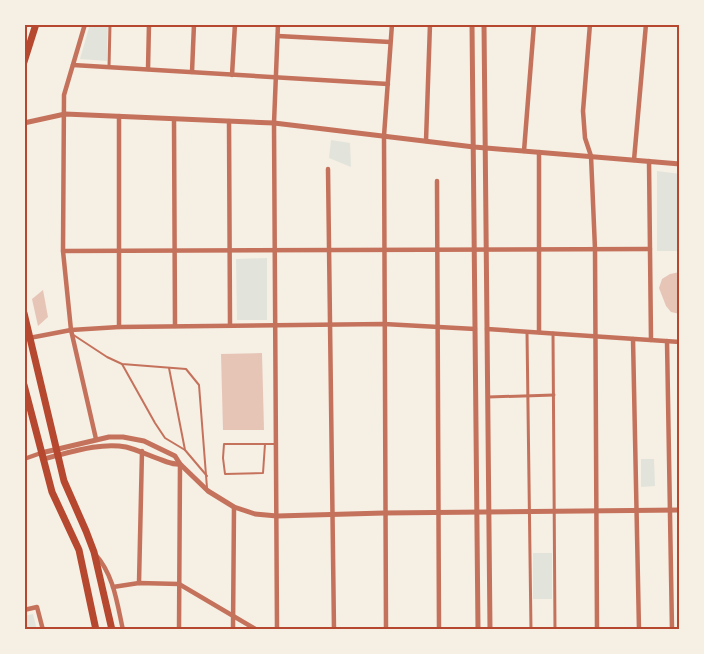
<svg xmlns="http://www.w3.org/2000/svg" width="704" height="654" font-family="'Work Sans',sans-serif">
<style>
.green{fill:#e2e4dc}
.building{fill:#e6c5b7}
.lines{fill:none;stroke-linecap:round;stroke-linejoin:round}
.service{stroke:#c5725c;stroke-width:2}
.pedestrian{stroke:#c5725c;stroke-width:3}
.minor{stroke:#c5725c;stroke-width:4.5}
.tertiary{stroke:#c5725c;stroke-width:5}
.primary{stroke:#b5482f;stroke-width:7}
.neatline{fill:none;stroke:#b5482f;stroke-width:2}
</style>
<rect width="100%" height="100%" fill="#f6efe4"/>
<g class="green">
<polygon points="90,24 108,24 107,61 80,59"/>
<polygon points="331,140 350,143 351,167 329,158"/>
<polygon points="657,171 680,174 680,251 657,251"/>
<polygon points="267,258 267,320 237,320 236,259"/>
<polygon points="641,459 654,459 655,486 641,487"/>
<rect x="533" y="553" width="19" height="46"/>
<polygon points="33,614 37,630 24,630 24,616"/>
</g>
<g class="building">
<polygon points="680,272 680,314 671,312 666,306 659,288 662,279 670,274"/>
<polygon points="43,290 48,317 38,326 32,299"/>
<polygon points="262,353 264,430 223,430 221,354"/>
</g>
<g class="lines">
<g class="service">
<polyline points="72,334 107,357 122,364 186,369 199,385 207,488"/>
<polyline points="122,364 155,423 165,438 185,450 207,476"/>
<polyline points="169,368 185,450"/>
<polyline points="265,444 263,473 225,474 223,458 224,444 276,444"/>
</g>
<g class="pedestrian">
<polyline points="109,67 110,24"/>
<polyline points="527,332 531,630"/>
<polyline points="553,333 555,630"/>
<polyline points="488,397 554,395"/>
</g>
<g class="minor">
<polyline points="85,24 64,95 63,251 71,330 96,439"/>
<polyline points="590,24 583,111 585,138 591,156 595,249 597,630"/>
<polyline points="278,36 390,42"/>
<polyline points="73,65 388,84"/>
<polyline points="148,69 149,24"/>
<polyline points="192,72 194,24"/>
<polyline points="232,75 235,24"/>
<polyline points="174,119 175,326"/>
<polyline points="229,121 230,325"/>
<polyline points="426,141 430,24"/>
<polyline points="524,151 534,24"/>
<polyline points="634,160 646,24"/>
<polyline points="649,161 651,340"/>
<polyline points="328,169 334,630"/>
<polyline points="437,181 439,630"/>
<polyline points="63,251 650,249"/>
<polyline points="119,327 119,116"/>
<polyline points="487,329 680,342"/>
<polyline points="539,332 539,152"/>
<polyline points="24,339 71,330 119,327 384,324 475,329"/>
<polyline points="633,339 639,630"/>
<polyline points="667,341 672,630"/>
<polyline points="24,459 41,453"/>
<path d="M95,554C114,575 117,603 123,630"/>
<polyline points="139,583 142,451"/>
<polyline points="113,587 139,583 179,584 257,630"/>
<polyline points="24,610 37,607 43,630"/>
<polyline points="179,630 180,464"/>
<polyline points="233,630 234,507"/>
<polyline points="277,630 274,123 278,24"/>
<polyline points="386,630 384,136 392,24"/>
</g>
<g class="tertiary">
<polyline points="472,24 478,630"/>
<polyline points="484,24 490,630"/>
<polyline points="24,123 65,114 274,123 474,147 680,164"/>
<polyline points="41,453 109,437 123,437 144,441 175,456 180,464 208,491 234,507 255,514 277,516 384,513 680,510"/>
<path d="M43,459C69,453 99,442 126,447C140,450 170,466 180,464"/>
</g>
<g class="primary">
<polyline points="24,62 36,24"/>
<polyline points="24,313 64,481 86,531 94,552 112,630"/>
<polyline points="24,385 52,492 79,550 96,630"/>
</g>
</g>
<rect width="704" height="654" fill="none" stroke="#f6efe4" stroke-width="51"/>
<rect x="26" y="26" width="652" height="602" class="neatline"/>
</svg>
